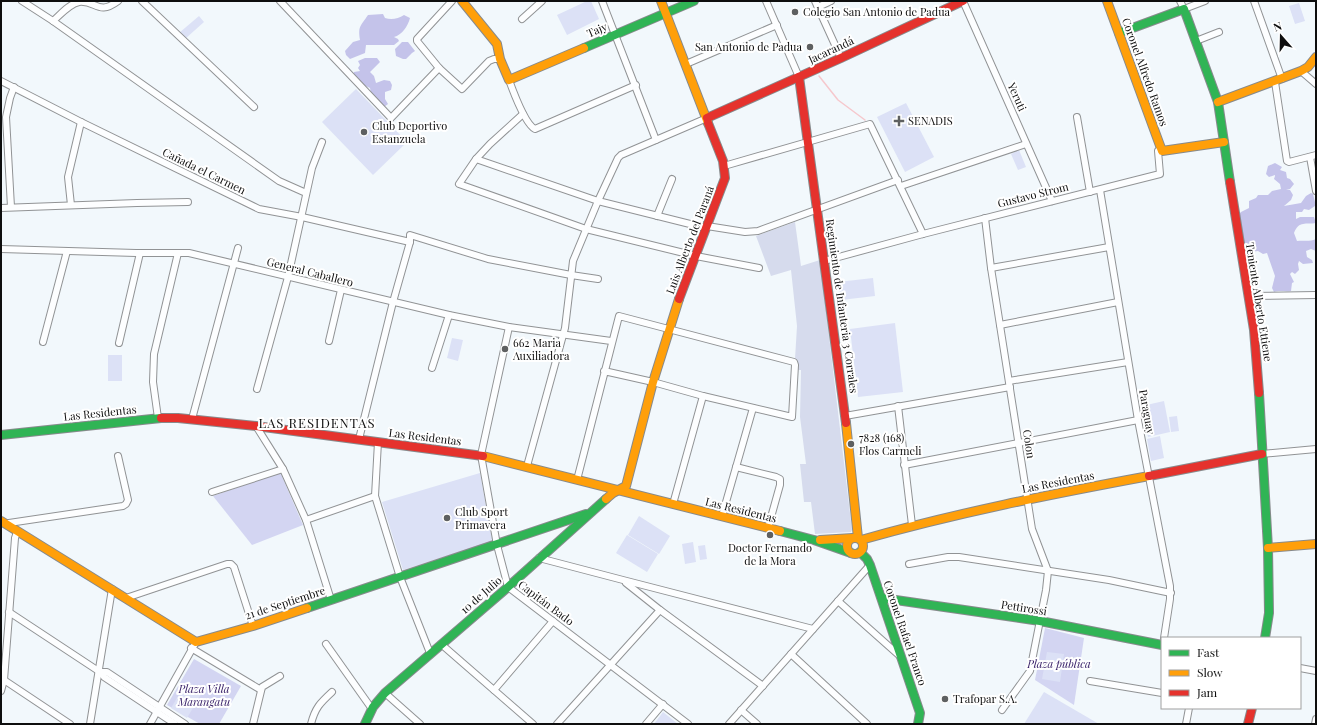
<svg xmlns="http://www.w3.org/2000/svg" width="1317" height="725" font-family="'Playfair Display',serif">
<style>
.green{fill:#d3d5f2}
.forest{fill:#c4c3ea}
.cemetery{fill:#d6dbed}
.pitch{fill:#dce1f6}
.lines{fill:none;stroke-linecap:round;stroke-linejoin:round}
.stream{stroke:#f6c8cd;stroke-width:1.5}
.street-casing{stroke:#919395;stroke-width:8}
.fast-casing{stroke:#878a8c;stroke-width:10}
.slow-casing{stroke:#878a8c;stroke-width:10}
.jam-casing{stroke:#878a8c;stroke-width:10}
.street{stroke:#fdfeff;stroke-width:6}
.fast{stroke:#30b455;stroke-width:8}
.slow{stroke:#ff9f0a;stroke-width:8}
.jam{stroke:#e5322d;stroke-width:8}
.poi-dot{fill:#5e6061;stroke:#fff;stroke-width:1.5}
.labels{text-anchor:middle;stroke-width:4;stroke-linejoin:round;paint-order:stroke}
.poi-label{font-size:11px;fill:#0e0e0e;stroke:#fff;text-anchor:start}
.street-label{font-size:11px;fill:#0e0e0e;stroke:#fff}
.park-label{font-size:11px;font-style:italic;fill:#361e67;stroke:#fff}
.quarter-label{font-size:13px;letter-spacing:1px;fill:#0e0e0e;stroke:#fff}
</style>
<rect width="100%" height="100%" fill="#f2f8fc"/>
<g class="green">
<polygon points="279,473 281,474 303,525 252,545 213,496"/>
<polygon points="1045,628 1084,638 1074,705 1035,680"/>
<polygon points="194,659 241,686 219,724 200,724 167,705"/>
</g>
<g class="forest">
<path d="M383,14L385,18C391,20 398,19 404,15L410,18C408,26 402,35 394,37L398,39L399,41L394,45H366L365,53L350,59L346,55L345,51L353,42L360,40C358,26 360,27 368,15Z"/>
<polygon points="402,42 408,42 415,51 412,53 406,59 403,59 396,56 395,49"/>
<polygon points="365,58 377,58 380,62 370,72 374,76 376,83 384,80 390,81 392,85 391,90 385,92 385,99 388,104 384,107 371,93 370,88 353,80 354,72 360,71 358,68 360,65 358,61"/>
<path d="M1275,163L1282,167L1280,170L1286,172L1287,178L1290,179L1294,184L1290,189H1286L1290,190L1293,195L1291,200L1284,206L1301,203L1306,196L1311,193L1313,194L1315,202V206L1309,210L1304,209L1302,212H1296V219L1300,217H1314L1316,223C1306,225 1299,220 1294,233L1297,241C1304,240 1309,242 1316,239V251L1311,249L1306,251L1307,257L1312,260L1313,263L1303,264L1299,261L1298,264L1299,270L1295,274L1292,272L1290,274L1294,282L1292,283L1291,291C1285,292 1279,290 1274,292L1272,288L1275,276L1267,253L1263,254L1258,251C1237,255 1240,229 1238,215L1241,212L1249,208V201L1256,198L1258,195H1268L1272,191L1281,189L1280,184L1274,179L1275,176V175L1269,177L1266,174L1268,166Z"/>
</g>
<polygon class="cemetery" points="795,222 801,266 820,260 852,530 851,532 815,534 811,502 804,502 800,464 806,464 800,417 801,370 797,370 795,359 797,326 791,270 771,276 756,236"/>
<g class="pitch">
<polygon points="587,1 591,1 599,19 567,35 557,15"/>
<polygon points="1299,3 1305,21 1295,24 1289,6"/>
<polygon points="199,16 204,22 185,39 179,33"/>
<polygon points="356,89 407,142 373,175 322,122"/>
<polygon points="906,103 934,157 905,172 877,117"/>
<polygon points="1019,150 1026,167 1018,170 1011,154"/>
<polygon points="873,278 875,296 841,300 838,282"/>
<polygon points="895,323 903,392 858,397 850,329"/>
<polygon points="452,338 463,340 458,361 447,358"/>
<rect x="108" y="355" width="14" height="26"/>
<polygon points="1164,401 1170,432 1148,437 1142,406"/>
<polygon points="1177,416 1179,431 1171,432 1169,417"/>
<polygon points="1160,436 1164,458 1151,461 1147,439"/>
<polygon points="480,473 492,539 490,542 403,570 382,502"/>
<polygon points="639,516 670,536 659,554 628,535"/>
<polygon points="627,535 658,554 647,572 616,553"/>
<polygon points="693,542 696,562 685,564 682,544"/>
<polygon points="705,545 707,559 700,560 698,546"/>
<polygon points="1047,652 1064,654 1060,682 1042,679"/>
<polygon points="187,681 203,691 187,718 171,708"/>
<polygon points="1044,692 1099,724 1024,724"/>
<polygon points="663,712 678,724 654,724"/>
</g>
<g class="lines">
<polyline class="stream" points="819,76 838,100 865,120"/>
<defs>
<g id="street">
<polyline points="22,1 53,21 279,181 306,193"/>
<polyline points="142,1 254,107"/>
<polyline points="280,1 391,118 439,68"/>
<polyline points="452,1 417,39 417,41 439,68 462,89 489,61 494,59 500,59"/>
<polyline points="602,1 656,140"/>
<polyline points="766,1 799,77"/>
<polyline points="815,1 841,58"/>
<polyline points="963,1 1052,201"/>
<polyline points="1180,1 1184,9 1205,1"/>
<polyline points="1254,1 1282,79"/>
<polyline points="818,7 831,1"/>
<polyline points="522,19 542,1"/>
<path d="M53,21C60,15 69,4 79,2C96,0 98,16 118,1"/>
<polyline points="1196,41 1219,32"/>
<polyline points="686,64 777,25"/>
<polyline points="1301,71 1316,84"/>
<path d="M509,80C513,91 525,124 535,129L636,85"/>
<polyline points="1,81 81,122 259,209 302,217 410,242"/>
<polyline points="1275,82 1287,161 1289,162 1316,155"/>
<polyline points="523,114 490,144 476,159 459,184 586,229 696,256 759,268"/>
<polyline points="1077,117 1090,192"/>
<polyline points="1310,157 1316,191"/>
<polyline points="476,159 598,201 706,228"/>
<polyline points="724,166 870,124 923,234"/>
<polyline points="901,186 1026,144"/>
<polyline points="1100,190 1138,420 1170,586 1170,599 1164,638"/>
<polyline points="71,205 68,177 81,122"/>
<polyline points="11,207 6,117 10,98 14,87"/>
<polyline points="1,208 137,203 188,202"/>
<polyline points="657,216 672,179"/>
<polyline points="985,218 991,268 1032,529 1048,571 1046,590 1030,671 1002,710"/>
<polyline points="707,226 745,232 758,231 898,180"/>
<polyline points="1,249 136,253 189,253 449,315 509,327 611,341"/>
<polyline points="824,261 923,234 1160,174 1158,151 1162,151"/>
<polyline points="991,268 1109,247"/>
<polyline points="1248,296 1316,295"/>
<polyline points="1000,325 1118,302"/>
<polyline points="509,327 481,455 497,545 508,587 688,724"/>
<polyline points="329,341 341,290"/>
<polyline points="43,342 67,251"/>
<polyline points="119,343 140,253"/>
<polyline points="432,368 449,315"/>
<polyline points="1009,381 1128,362"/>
<polyline points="257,389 288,277 312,168 322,142"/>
<polyline points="898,406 912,525"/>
<polyline points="845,416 1010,387"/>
<polyline points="158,418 153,382 154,354 178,253"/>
<polyline points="192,419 238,248"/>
<polyline points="256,426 283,469 306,520 331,600"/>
<polyline points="359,439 393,302 410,242 410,235 488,259 571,275 598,279"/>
<polyline points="378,442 375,496 400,577 430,653"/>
<polyline points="1262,454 1316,449"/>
<polyline points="904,465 1138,420"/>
<polyline points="527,466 565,328 573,261 598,201 618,158 621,155 707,118"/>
<polyline points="736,467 776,477 780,479 780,485 768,528"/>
<polyline points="577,480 619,316 794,362 795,365 792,417 703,396 653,382 604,371"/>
<polyline points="212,492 283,469"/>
<polyline points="673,504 703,396"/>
<polyline points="722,516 753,408"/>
<polyline points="306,520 375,496"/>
<polyline points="7,525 9,523 123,506 126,504 128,500 118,456"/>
<polyline points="539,558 623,580 813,629"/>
<polyline points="909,564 948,557 959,557 1109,580 1171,593"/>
<polyline points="626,583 660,610 763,686"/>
<polyline points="126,598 227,564 231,564 234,567 253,626"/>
<polyline points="838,601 901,657"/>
<polyline points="9,612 100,672 104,677 175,724"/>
<polyline points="326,644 372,709"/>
<polyline points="441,644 533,724"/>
<polyline points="191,648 261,690"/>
<polyline points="791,654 867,724"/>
<polyline points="1300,668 1316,671"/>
<polyline points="100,672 107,672 185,724"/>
<polyline points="4,680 70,724"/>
<polyline points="1090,681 1162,693"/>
<polyline points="494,690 553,621"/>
<polyline points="1,691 4,680 15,538 17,532"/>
<polyline points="385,693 420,724"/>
<polyline points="741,710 757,724"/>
<polyline points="90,724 112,589"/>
<polyline points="150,724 196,642"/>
<polyline points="253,724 262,687 280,676"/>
<path d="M311,724C315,708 320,703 332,692"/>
<polyline points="557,724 660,610"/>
<polyline points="646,724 663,704"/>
<polyline points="729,724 870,565"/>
<polyline points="1186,724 1189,708"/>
<polyline points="1315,724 1316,719"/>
</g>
<g id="fast">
<polyline points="1119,33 1184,9 1218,102 1230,182"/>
<polyline points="584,48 694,1"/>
<polyline points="1259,393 1268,548 1269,613 1265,638"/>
<polyline points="1,435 161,418"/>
<polyline points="780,531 814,540 851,553"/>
<polyline points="860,552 867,559 870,565 920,713 918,724"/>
<polyline points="882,598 1040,621 1162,645"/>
<polyline points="307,608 586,514"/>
<polyline points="365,724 373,707 385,693 508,587 606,499"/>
</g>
<g id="slow">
<polyline points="462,1 497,44 500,59 509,80 584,48"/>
<polyline points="661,1 708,123"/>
<polyline points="1107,1 1162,151 1224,142"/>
<polyline points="1218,102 1301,71 1308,67 1316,57"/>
<polyline points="846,423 858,538"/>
<polyline points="483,456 780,531"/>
<polyline points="606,499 613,493 626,486 653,382 679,299"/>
<polyline points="1,521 196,642 253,626 307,608"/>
<circle cx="855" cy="546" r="8"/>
<polyline points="820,540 853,538"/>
<path d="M861,540C956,513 1052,494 1149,476"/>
<polyline points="1268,548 1316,544"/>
</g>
<g id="jam">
<polyline points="799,77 846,423"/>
<polyline points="707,118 841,58 963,1"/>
<polyline points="1230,182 1254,330 1259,393"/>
<polyline points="679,299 725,178 723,161 708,123"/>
<polyline points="161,418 178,418 256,426 483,456"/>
<polyline points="1149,476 1262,454"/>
<polyline points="1248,724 1252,708"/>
</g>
</defs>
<use href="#street" class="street-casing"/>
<use href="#fast" class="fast-casing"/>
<use href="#slow" class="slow-casing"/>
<use href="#jam" class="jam-casing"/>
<use href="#street" class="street"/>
<use href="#fast" class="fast"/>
<use href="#slow" class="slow"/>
<use href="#jam" class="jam"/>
</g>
<g class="poi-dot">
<circle cx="795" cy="12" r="4"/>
<circle cx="810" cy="47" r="4"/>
<path d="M897 115h4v4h4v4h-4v4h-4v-4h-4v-4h4z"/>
<circle cx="364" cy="132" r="4"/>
<circle cx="505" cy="349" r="4"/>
<circle cx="851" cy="444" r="4"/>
<circle cx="447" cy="518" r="4"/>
<circle cx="770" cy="535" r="4"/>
<circle cx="945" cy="699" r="4"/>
</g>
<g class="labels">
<g class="poi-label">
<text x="803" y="16">Colegio San Antonio de Padua</text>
<text x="802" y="51" text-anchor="end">San Antonio de Padua</text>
<text x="908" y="125">SENADIS</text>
<text x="372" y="130">Club Deportivo<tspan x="372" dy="13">Estanzuela</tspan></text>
<text x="513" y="347">662 Maria<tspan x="513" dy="13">Auxiliadora</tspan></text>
<text x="859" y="442">7828 (168)<tspan x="859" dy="13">Flos Carmeli</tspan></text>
<text x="455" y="516">Club Sport<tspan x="455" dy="13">Primavera</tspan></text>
<text x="770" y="552" text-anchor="middle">Doctor Fernando<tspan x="770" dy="13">de la Mora</tspan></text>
<text x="953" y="703">Trafopar S.A.</text>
</g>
<g class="street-label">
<text transform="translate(597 30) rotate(-23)" y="4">Tajy</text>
<text transform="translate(831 50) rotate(-25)" y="4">Jacarandá</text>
<text transform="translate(1145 72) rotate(70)" y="4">Coronel Alfredo Ramos</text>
<text transform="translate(1017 97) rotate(66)" y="4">Yeruti</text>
<text transform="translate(204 171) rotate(26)" y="4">Cañada el Carmen</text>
<text transform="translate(1033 195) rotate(-14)" y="4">Gustavo Strom</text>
<text transform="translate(690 240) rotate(-69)" y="4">Luis Alberto del Paraná</text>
<text transform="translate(310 272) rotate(14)" y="4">General Caballero</text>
<text transform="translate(1259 302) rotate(81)" y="4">Teniente Alberto Ettiene</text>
<text transform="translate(842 306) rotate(82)" y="4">Regimiento de Infanteria 3 Corrales</text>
<text transform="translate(1147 412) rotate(80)" y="4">Paraguay</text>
<text transform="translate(100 413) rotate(-6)" y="4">Las Residentas</text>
<text transform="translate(425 437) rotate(7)" y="4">Las Residentas</text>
<text transform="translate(1029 444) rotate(81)" y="4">Colon</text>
<text transform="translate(1058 482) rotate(-11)" y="4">Las Residentas</text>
<text transform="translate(741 510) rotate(14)" y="4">Las Residentas</text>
<text transform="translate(481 595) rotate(-41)" y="4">10 de Julio</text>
<text transform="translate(285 603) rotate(-18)" y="4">21 de Septiembre</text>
<text transform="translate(546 603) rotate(37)" y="4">Capitán Bado</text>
<text transform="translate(1024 608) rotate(9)" y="4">Pettirossi</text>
<text transform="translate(905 633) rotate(71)" y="4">Coronel Rafael Franco</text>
</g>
<g class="park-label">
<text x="1059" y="668">Plaza pública</text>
<text x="204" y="693">Plaza Villa<tspan x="204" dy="13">Marangatu</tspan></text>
</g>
<g class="quarter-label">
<text x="317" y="428">LAS RESIDENTAS</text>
</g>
</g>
<rect width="1317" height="725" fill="none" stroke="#0e0e0e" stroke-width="4"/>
<rect x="1161" y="637" width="140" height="72" fill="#ffffff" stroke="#9f9f9f"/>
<rect x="1169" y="650" width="20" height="6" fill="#30b455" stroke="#9f9f9f"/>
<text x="1197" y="657" font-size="12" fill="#0e0e0e">Fast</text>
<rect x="1169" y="670" width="20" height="6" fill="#ff9f0a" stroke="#9f9f9f"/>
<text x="1197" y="677" font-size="12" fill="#0e0e0e">Slow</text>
<rect x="1169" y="690" width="20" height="6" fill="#e5322d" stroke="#9f9f9f"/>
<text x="1197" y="697" font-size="12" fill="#0e0e0e">Jam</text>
<g transform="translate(1281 36) rotate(340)" stroke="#ffffff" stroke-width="3" paint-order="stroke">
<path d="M0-3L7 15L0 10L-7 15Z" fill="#0e0e0e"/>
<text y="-6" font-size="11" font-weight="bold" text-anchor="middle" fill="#0e0e0e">N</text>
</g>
</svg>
